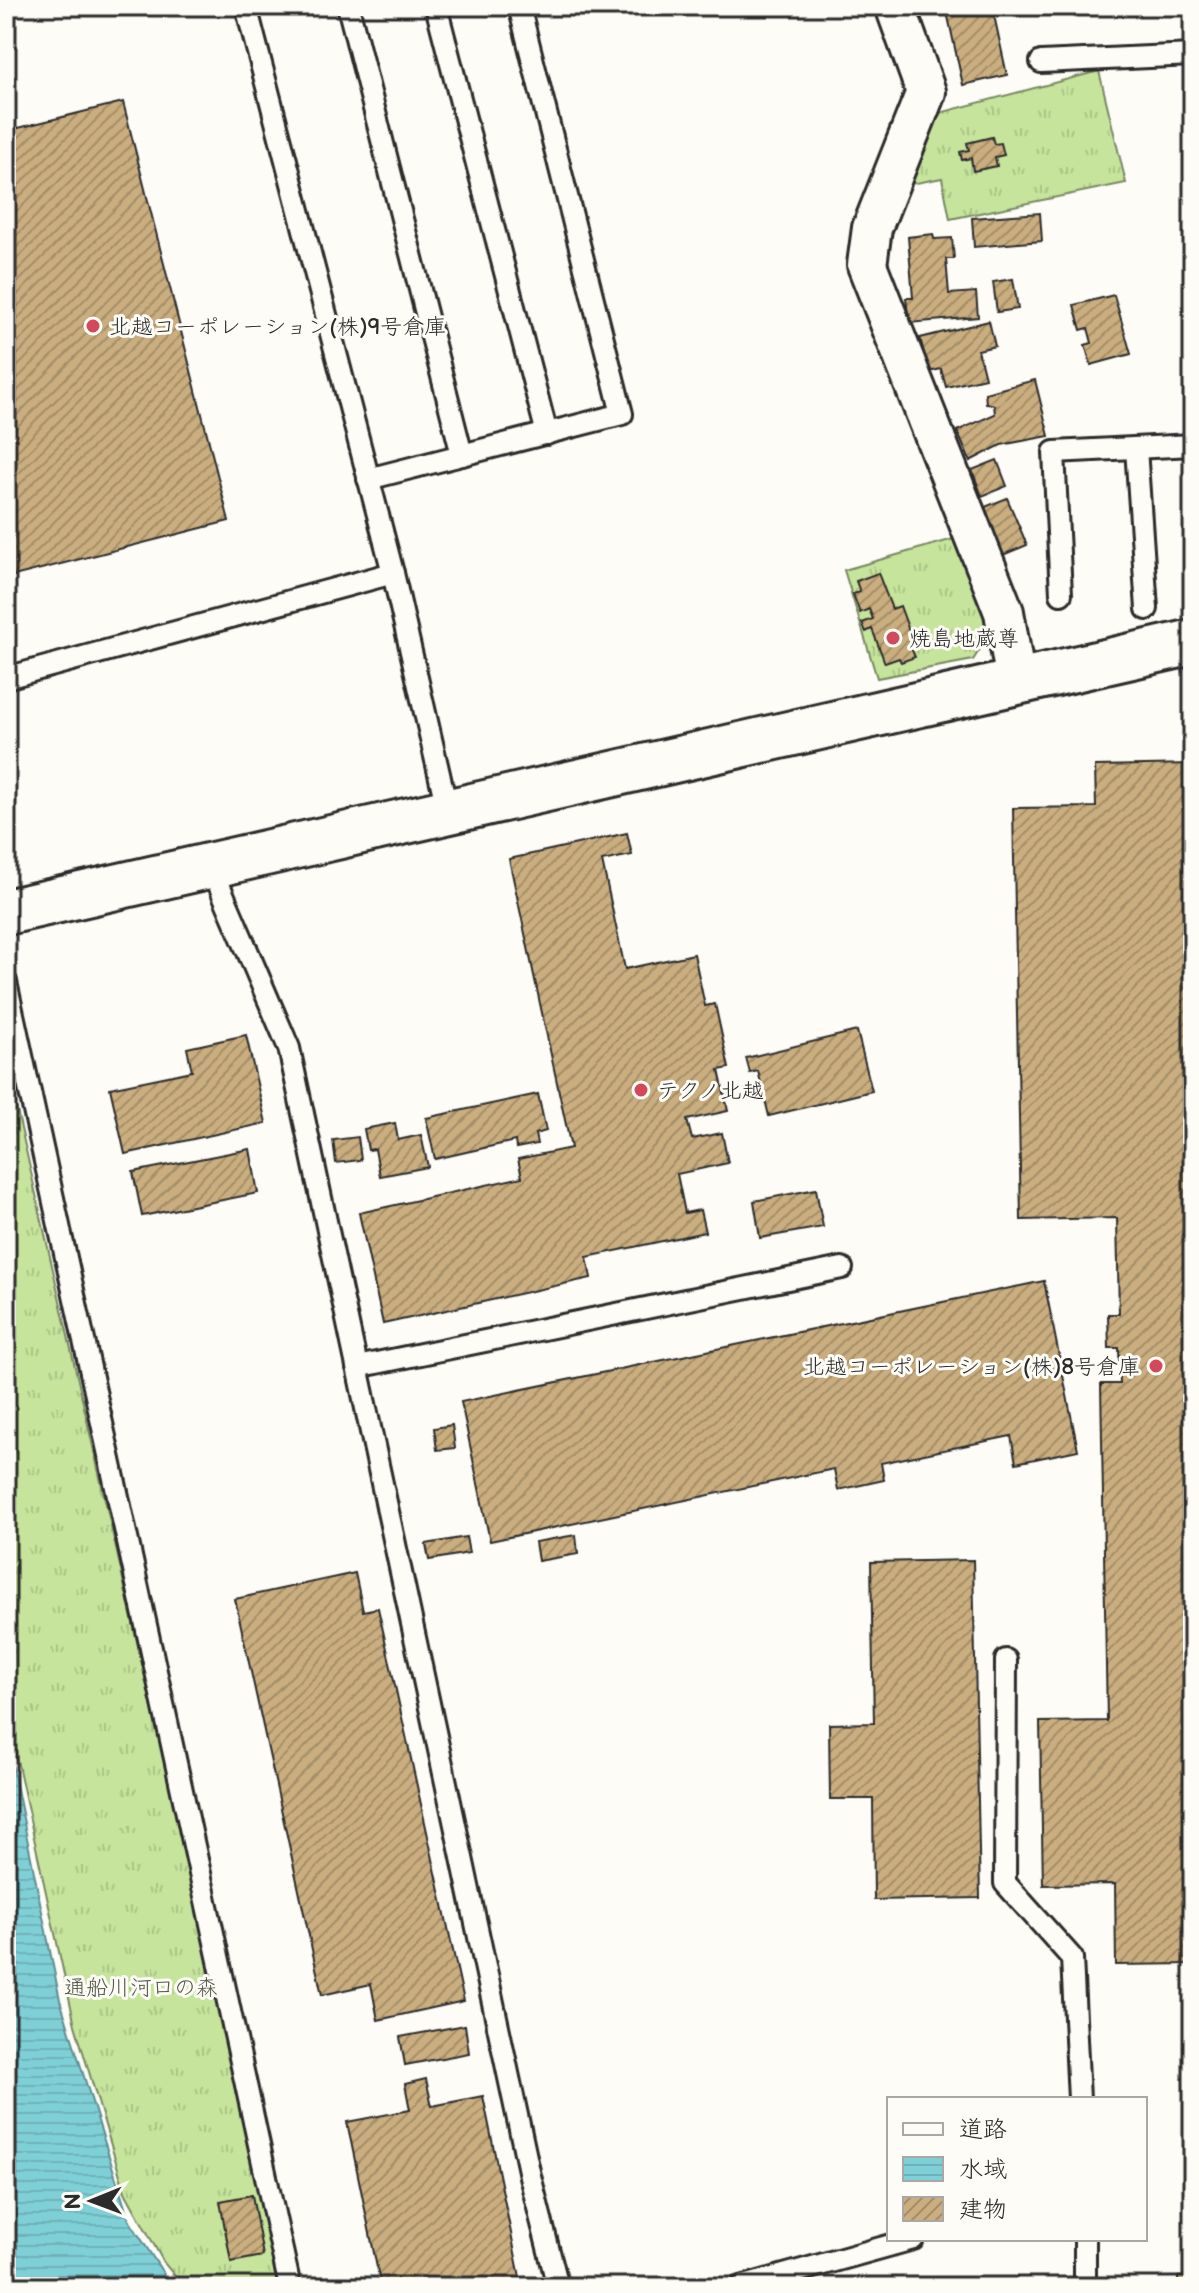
<svg xmlns="http://www.w3.org/2000/svg" width="1199" height="2293" font-family="'Balsamiq Sans','Klee One',sans-serif">
<style>
.grass{fill:url(#grass-tufts);stroke:#788863;stroke-width:2}
.water{fill:url(#water-rules);stroke:#5d8e92;stroke-width:2}
.building{fill:url(#building-hatch);stroke:#2b2b2b;stroke-width:2}
.lines{fill:none;stroke-linecap:round;stroke-linejoin:round}
.service-casing{stroke:#2b2b2b;stroke-width:26}
.minor-casing{stroke:#2b2b2b;stroke-width:44}
.tertiary-casing{stroke:#2b2b2b;stroke-width:50}
.service{stroke:#fdfcf7;stroke-width:20}
.minor{stroke:#fdfcf7;stroke-width:38}
.tertiary{stroke:#fdfcf7;stroke-width:44}
.poi-dot{fill:#d1495b;stroke:#fdfcf7;stroke-width:3}
.labels{text-anchor:middle;stroke-width:6;stroke-linejoin:round;paint-order:stroke}
.poi-label{font-size:22px;fill:#2b2b2b;stroke:#fdfcf7;text-anchor:start}
.park-label{font-size:22px;fill:#525947;stroke:#fdfcf7}
</style>
<defs>
<pattern id="grass-tufts" width="24" height="20" patternUnits="userSpaceOnUse" patternTransform="scale(2)"><rect width="24" height="20" fill="#c6e49b"/><path d="M3 7l-1-3M5 7V3M7 7l1-3M15 17l-1-3M17 17v-4M19 17l1-3" fill="none" stroke="#aac486"/></pattern>
<pattern id="water-rules" width="6" height="5" patternUnits="userSpaceOnUse" patternTransform="scale(2)"><rect width="6" height="5" fill="#7fd0d6"/><path d="M0 2.5h6" fill="none" stroke="#6eb3b8"/></pattern>
<pattern id="building-hatch" width="6" height="6" patternUnits="userSpaceOnUse" patternTransform="scale(2)"><rect width="6" height="6" fill="#caae7f"/><path d="M-1 1l2-2M0 6l6-6M5 7l2-2" fill="none" stroke="#a48e68"/></pattern>
</defs>
<rect width="100%" height="100%" fill="#fdfcf7"/>
<filter id="ink" filterUnits="userSpaceOnUse"><feTurbulence type="fractalNoise" baseFrequency=".0125" numOctaves="2"/><feDisplacementMap in="SourceGraphic" scale="16" xChannelSelector="R" yChannelSelector="G"/><feConvolveMatrix kernelMatrix="1 2 1 2 8 2 1 2 1" color-interpolation-filters="sRGB"/></filter>
<g filter="url(#ink)">
<g class="grass">
<polygon points="1099,71 1126,183 950,219 942,178 901,186 928,116"/>
<polygon points="957,538 986,619 987,638 973,660 877,678 844,570"/>
<polygon points="6,1062 283,2287 184,2287 164,2263 125,2192 75,2025 6,1710"/>
</g>
<polygon class="water" points="6,1735 60,2000 129,2220 172,2287 6,2287"/>
<g class="building">
<polygon points="959,6 992,6 1007,75 963,85 947,12 960,9"/>
<polygon points="123,102 229,521 6,578 6,131"/>
<polygon points="992,137 994,144 1001,143 1004,155 995,157 997,166 973,171 971,158 962,160 960,152 969,150 967,143"/>
<polygon points="1040,213 1042,241 974,247 972,218"/>
<polygon points="933,234 934,239 952,238 954,259 946,259 949,294 976,292 978,317 909,323 906,298 913,298 908,237"/>
<polygon points="1013,279 1018,309 997,312 993,282"/>
<polygon points="1114,295 1131,354 1091,365 1085,345 1092,343 1088,328 1081,330 1074,305"/>
<polygon points="989,321 995,346 978,350 985,378 946,387 941,369 929,372 920,338"/>
<polygon points="1035,380 1049,436 1001,445 970,461 957,431 995,414 994,405 986,403 985,393"/>
<polygon points="997,460 1007,486 982,496 972,470"/>
<polygon points="1007,498 1027,545 1003,555 985,507"/>
<polygon points="878,573 892,609 900,606 915,647 911,648 915,657 901,662 899,658 885,663 872,629 866,632 862,623 873,619 869,609 860,613 853,594 860,592 856,581"/>
<polygon points="1193,764 1193,1964 1116,1965 1115,1884 1043,1885 1040,1722 1107,1721 1101,1384 1120,1384 1119,1348 1109,1348 1108,1314 1119,1314 1117,1218 1021,1220 1013,808 1096,807 1095,766"/>
<polygon points="627,833 632,855 602,861 625,969 694,954 705,1006 715,1004 729,1068 719,1070 728,1111 687,1120 692,1139 722,1133 728,1163 677,1174 685,1213 700,1210 705,1232 587,1257 591,1278 383,1324 359,1213 522,1177 518,1159 571,1148 509,859"/>
<polygon points="857,1031 872,1091 769,1116 758,1071 750,1073 746,1058"/>
<polygon points="246,1035 266,1123 125,1154 110,1088 192,1071 187,1048"/>
<polygon points="538,1094 546,1131 535,1134 537,1144 516,1148 515,1141 435,1159 426,1118"/>
<polygon points="395,1123 398,1140 421,1135 428,1167 380,1176 375,1149 368,1150 364,1129"/>
<polygon points="358,1137 361,1160 336,1163 333,1140"/>
<polygon points="250,1149 258,1193 142,1216 133,1172"/>
<polygon points="816,1189 823,1227 760,1238 754,1201"/>
<polygon points="1044,1281 1078,1450 1016,1463 1011,1436 881,1463 884,1480 838,1490 834,1469 490,1541 461,1402"/>
<polygon points="452,1425 455,1448 437,1450 434,1428"/>
<polygon points="576,1535 578,1554 538,1561 535,1542"/>
<polygon points="466,1537 469,1553 429,1560 426,1544"/>
<polygon points="973,1560 980,1898 874,1900 873,1799 830,1799 829,1724 874,1723 871,1562"/>
<polygon points="355,1573 363,1611 378,1608 464,2001 378,2020 371,1984 322,1995 235,1599"/>
<polygon points="465,2025 469,2053 405,2065 400,2037"/>
<polygon points="426,2079 432,2106 483,2096 522,2287 381,2287 347,2122 410,2110 405,2084"/>
<polygon points="252,2195 263,2256 231,2262 220,2201"/>
<rect x="1178" y="2277" width="15" height="10"/>
</g>
<g class="lines">
<defs>
<g id="service">
<polyline points="348,6 462,455"/>
<polyline points="436,6 547,434"/>
<polyline points="1041,62 1193,55"/>
<polyline points="1136,448 1147,609"/>
<polyline points="368,479 622,414 519,6"/>
<polyline points="393,573 448,813"/>
<polyline points="1061,594 1054,452 1193,445"/>
<polyline points="6,678 393,573 246,6"/>
<polyline points="211,866 289,1048 530,2176 558,2287"/>
<polyline points="6,982 290,2287"/>
<polyline points="357,1367 842,1268"/>
<polyline points="1006,1660 1005,1883 1072,1958 1079,2099"/>
<polyline points="1085,2239 1085,2287"/>
<polyline points="741,2287 913,2239"/>
</g>
<polyline id="minor" points="895,6 926,92 872,228 867,265 1004,612 1016,682"/>
<polyline id="tertiary" points="6,912 1193,642"/>
</defs>
<use href="#service" class="service-casing"/>
<use href="#minor" class="minor-casing"/>
<use href="#tertiary" class="tertiary-casing"/>
<use href="#service" class="service"/>
<use href="#minor" class="minor"/>
<use href="#tertiary" class="tertiary"/>
</g>
</g>
<g class="poi-dot">
<circle cx="93" cy="326" r="8"/>
<circle cx="893" cy="638" r="8"/>
<circle cx="641" cy="1090" r="8"/>
<circle cx="1156" cy="1366" r="8"/>
</g>
<g class="labels">
<g class="poi-label">
<text x="109" y="334">北越コーポレーション(株)9号倉庫</text>
<text x="909" y="646">焼島地蔵尊</text>
<text x="657" y="1098">テクノ北越</text>
<text x="1140" y="1374" text-anchor="end">北越コーポレーション(株)8号倉庫</text>
</g>
<g class="park-label">
<text x="141" y="1995">通船川河口の森</text>
</g>
</g>
<rect width="1199" height="2293" fill="none" stroke="#fdfcf7" stroke-width="32"/>
<rect x="16" y="16" width="1167" height="2261" fill="none" stroke="#2b2b2b" stroke-width="3" filter="url(#ink)"/>
<rect x="887" y="2097" width="260" height="144" fill="#fdfcf7" stroke="#a9a8a5" stroke-width="2"/>
<rect x="903" y="2123" width="40" height="12" fill="#fdfcf7" stroke="#a9a8a5" stroke-width="2"/>
<text x="959" y="2137" font-size="24" fill="#2b2b2b">道路</text>
<rect x="903" y="2157" width="40" height="24" fill="url(#water-rules)" stroke="#a9a8a5" stroke-width="2"/>
<text x="959" y="2177" font-size="24" fill="#2b2b2b">水域</text>
<rect x="903" y="2197" width="40" height="24" fill="url(#building-hatch)" stroke="#a9a8a5" stroke-width="2"/>
<text x="959" y="2217" font-size="24" fill="#2b2b2b">建物</text>
<g transform="translate(92 2201) rotate(269)" stroke="#fdfcf7" stroke-width="6" paint-order="stroke">
<path d="M0-6L14 30L0 20L-14 30Z" fill="#2b2b2b"/>
<text y="-12" font-size="22" font-weight="bold" text-anchor="middle" fill="#2b2b2b">N</text>
</g>
</svg>
